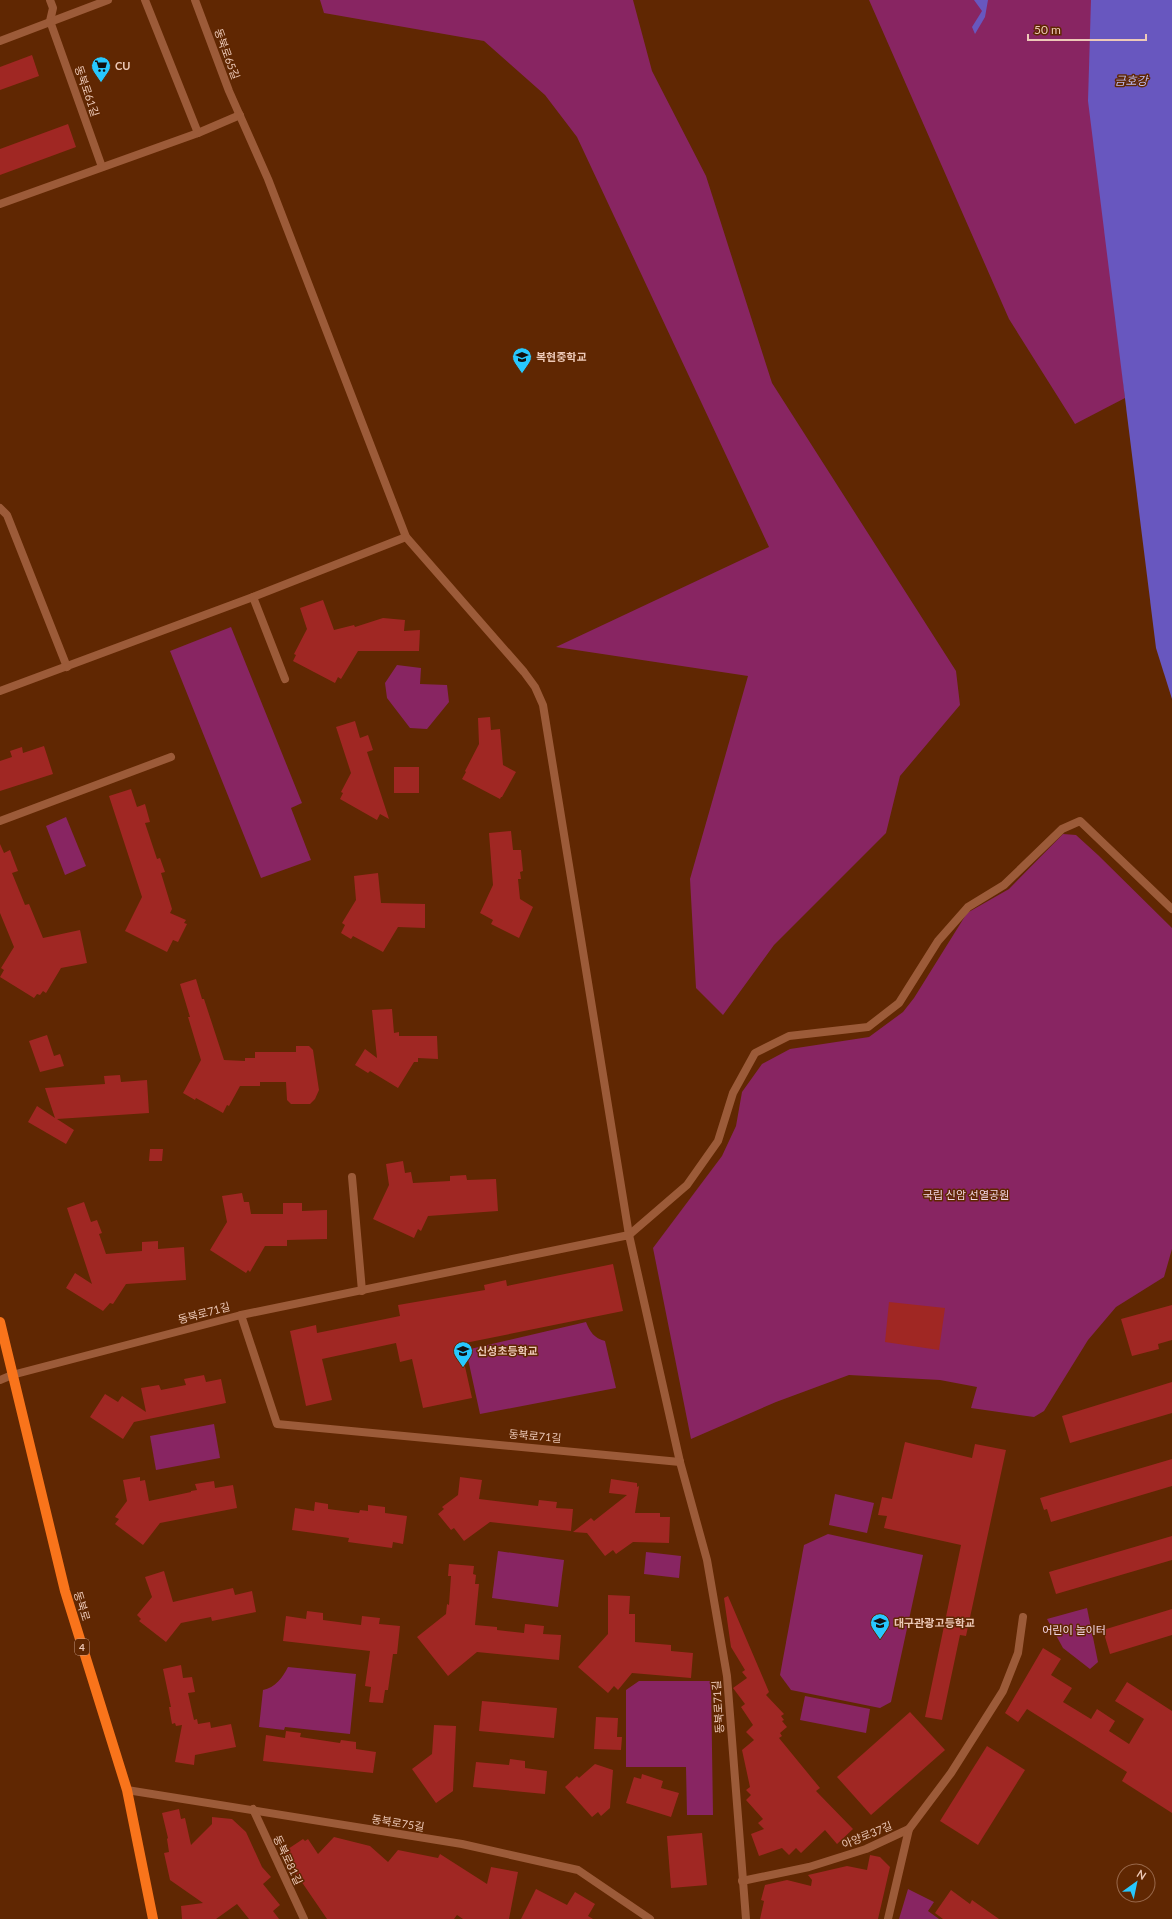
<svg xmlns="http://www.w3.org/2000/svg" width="1172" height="1919" font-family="Lato,'Noto Sans KR',sans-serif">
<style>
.green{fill:#882562}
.water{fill:#6857bf}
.building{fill:#a02723}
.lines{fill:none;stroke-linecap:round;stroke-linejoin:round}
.pedestrian{stroke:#9c5b39;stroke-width:8}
.minor{stroke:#9c5b39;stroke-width:8}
.tertiary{stroke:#9c5b39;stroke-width:8}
.primary{stroke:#f9741b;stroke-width:10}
.labels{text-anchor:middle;stroke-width:3;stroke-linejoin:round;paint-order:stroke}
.shield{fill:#602702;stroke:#c39881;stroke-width:1}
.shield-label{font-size:10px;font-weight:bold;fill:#edc9b8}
.street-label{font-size:11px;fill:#edc9b8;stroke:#602702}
.poi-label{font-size:11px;font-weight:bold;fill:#edc9b8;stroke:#602702;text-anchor:start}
.park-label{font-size:11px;fill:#f3d5e3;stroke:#602702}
.water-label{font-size:12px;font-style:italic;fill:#bcb9ef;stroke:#602702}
</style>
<rect width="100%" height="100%" fill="#602702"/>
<g class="green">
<polygon points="320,0 633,0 652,71 706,176 772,383 956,671 960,705 900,776 886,833 774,945 723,1015 696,988 690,879 748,676 556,647 769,547 577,137 545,95 484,41 324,13"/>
<polygon points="869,0 1097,0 1096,100 1125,398 1075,424 1009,319"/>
<polygon points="231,627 302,803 291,808 311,860 261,878 170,651"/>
<polygon points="397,665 421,668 420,684 447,685 449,702 427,729 410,728 387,698 385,683"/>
<polygon points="66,817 86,866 65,875 46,826"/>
<polygon points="1063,834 1076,835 1098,855 1172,928 1172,1249 1164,1277 1116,1307 1088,1340 1044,1411 1034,1417 971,1408 977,1387 940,1380 849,1375 776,1402 691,1439 653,1248 722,1156 736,1126 742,1092 762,1064 790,1049 869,1037 903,1012 914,998 967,913 1009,889"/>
<path d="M586,1322C590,1332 594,1338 605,1341L616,1388L480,1414L466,1350Z"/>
<polygon points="214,1424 220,1458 156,1470 150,1436"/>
<polygon points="835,1494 874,1503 867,1533 829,1525"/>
<polygon points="828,1534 923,1555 891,1702 880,1708 791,1690 780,1675 804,1545"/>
<polygon points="498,1551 564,1560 558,1607 492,1598"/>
<polygon points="646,1552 681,1556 679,1578 644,1574"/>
<polygon points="1087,1608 1098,1662 1090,1669 1063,1648 1047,1619"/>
<path d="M288,1667L356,1674L350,1734L285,1727L284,1730L259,1727L263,1690C275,1688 283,1677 288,1667Z"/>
<polygon points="639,1681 711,1681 713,1815 687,1815 686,1767 626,1767 626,1690"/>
<polygon points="805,1696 870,1709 866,1733 800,1720"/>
<polygon points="908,1889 934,1902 928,1911 939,1919 899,1919"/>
</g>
<g class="water">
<polygon points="974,0 988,0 985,17 975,34 972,27 982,11"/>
<polygon points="1091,0 1172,0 1172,699 1156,648 1088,101"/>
</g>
<g class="building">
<polygon points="32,55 39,76 0,90 0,67"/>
<polygon points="68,124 76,147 0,175 0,149"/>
<polygon points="323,600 334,630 354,625 355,627 383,618 405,620 404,631 420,630 419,651 358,651 341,679 338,677 335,683 293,661 296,655 294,654 307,629 300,608"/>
<polygon points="490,717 491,730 500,729 503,765 516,772 502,797 501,797 500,799 462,779 466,772 465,771 479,744 478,718"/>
<polygon points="355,721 360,738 368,735 373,750 367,752 389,819 380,814 377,820 340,799 343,793 341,792 351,773 336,727"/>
<polygon points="44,746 53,774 0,791 0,761 12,757 10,751 22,747 23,753"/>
<rect x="394" y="767" width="25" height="26"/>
<polygon points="131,789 137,807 145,804 150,822 145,823 157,859 160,858 165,872 161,873 172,909 170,913 186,920 184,923 187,924 178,942 173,940 167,952 125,931 142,897 109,796"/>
<polygon points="511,831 513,850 521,850 523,871 520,872 521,879 518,879 520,899 533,907 519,938 491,924 493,920 480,913 493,885 489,833"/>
<polygon points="0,844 4,853 10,850 18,871 12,873 25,905 29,904 43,938 80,930 87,963 61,968 46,993 43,991 40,995 37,994 34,998 0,977 4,970 1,968 14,947 0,913"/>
<polygon points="378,873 381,903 425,904 425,928 398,927 383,952 353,936 351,939 341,933 345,925 342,923 356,900 354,876"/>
<polygon points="196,979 202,999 204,999 224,1060 245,1061 245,1058 255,1058 255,1052 296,1052 296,1046 309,1046 313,1050 319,1090 315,1099 310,1104 291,1104 287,1100 286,1082 260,1082 260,1086 240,1086 229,1106 227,1105 223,1113 196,1098 195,1100 183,1093 201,1060 188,1017 190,1017 180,984"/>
<polygon points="392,1009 394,1033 399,1032 399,1036 437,1036 438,1059 418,1058 418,1062 414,1062 398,1088 370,1071 368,1073 355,1065 365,1049 377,1058 372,1010"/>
<polygon points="47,1035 54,1056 60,1054 64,1066 40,1072 29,1041"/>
<polygon points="120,1075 121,1082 147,1080 149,1113 57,1119 74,1130 66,1144 28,1122 37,1106 55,1118 45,1088 105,1084 104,1076"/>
<polygon points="150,1149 163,1149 162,1161 149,1161"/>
<polygon points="403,1161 405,1173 411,1172 413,1183 450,1181 450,1176 466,1175 467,1180 496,1179 498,1211 428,1216 421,1231 418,1229 414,1238 373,1219 389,1185 386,1164"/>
<polygon points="242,1193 244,1202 249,1202 251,1214 283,1214 283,1203 302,1203 302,1211 327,1210 327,1239 287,1240 287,1246 265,1246 250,1272 248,1270 246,1273 210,1250 227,1222 222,1196"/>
<polygon points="84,1202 91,1222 97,1220 102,1233 99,1234 106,1254 142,1251 142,1242 158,1241 158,1249 184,1247 186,1280 126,1284 113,1304 110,1303 103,1311 66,1288 75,1273 92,1284 67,1208"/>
<polygon points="613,1264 623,1311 460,1344 472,1398 423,1408 412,1359 400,1362 396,1343 322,1359 332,1400 306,1406 290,1331 316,1325 317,1333 400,1316 398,1305 485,1290 484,1285 506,1280 507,1286"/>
<polygon points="889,1302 945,1308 939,1350 885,1342"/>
<polygon points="1172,1305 1172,1340 1158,1344 1159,1349 1132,1356 1121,1319"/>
<polygon points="204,1375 206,1382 221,1379 226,1403 134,1422 123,1439 90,1417 105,1394 118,1402 122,1396 146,1412 141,1388 159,1385 161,1390 186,1385 184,1379"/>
<polygon points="1172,1382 1172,1413 1070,1443 1062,1416"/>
<polygon points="905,1442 972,1458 975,1444 1006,1450 966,1636 960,1635 942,1720 925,1717 961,1545 884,1528 887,1516 878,1515 882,1497 892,1499"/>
<polygon points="1172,1459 1172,1486 1051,1522 1047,1509 1044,1510 1040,1498"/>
<polygon points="140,1477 140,1481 145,1480 149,1501 191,1492 191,1491 197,1490 195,1484 214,1481 215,1488 233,1485 237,1508 160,1523 143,1545 115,1524 119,1519 115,1517 127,1501 123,1480"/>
<polygon points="460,1477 482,1480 479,1499 538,1506 539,1500 557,1502 556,1508 573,1509 571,1531 490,1522 464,1541 454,1528 451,1530 438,1514 444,1509 442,1507 458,1495"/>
<polygon points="611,1479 637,1483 637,1487 639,1486 635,1513 660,1513 660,1517 670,1517 669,1543 633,1542 616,1554 613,1550 605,1556 587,1533 573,1532 591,1518 594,1521 627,1495 609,1493"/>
<polygon points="315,1502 328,1504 328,1509 359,1513 360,1510 368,1511 368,1505 385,1507 385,1513 407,1516 403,1544 393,1542 392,1548 348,1542 349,1538 292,1530 295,1508 314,1511"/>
<polygon points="1172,1536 1172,1560 1056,1594 1049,1572"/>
<polygon points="449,1564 474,1566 473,1574 476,1575 475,1584 479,1584 475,1625 497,1627 497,1630 524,1633 525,1624 544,1626 543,1634 561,1635 559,1660 477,1652 448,1676 417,1637 446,1614 447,1604 449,1605 451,1576 448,1576"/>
<polygon points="164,1571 173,1602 233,1588 235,1595 252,1591 256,1612 212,1621 211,1617 181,1623 166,1642 139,1621 141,1619 137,1615 152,1597 145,1577"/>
<polygon points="608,1595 630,1596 629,1614 635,1614 635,1642 671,1645 671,1651 693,1653 691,1678 632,1673 618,1690 614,1686 608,1693 578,1667 608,1634"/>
<polygon points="728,1596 769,1692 766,1695 784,1714 781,1716 784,1720 782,1721 787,1727 780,1733 782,1736 779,1738 820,1788 816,1791 853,1829 837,1844 825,1830 801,1853 796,1848 789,1855 782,1848 759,1856 751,1834 764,1829 758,1823 763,1819 746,1800 751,1795 746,1790 750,1787 742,1750 754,1740 746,1732 753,1725 741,1707 745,1704 733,1688 747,1678 742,1672 745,1670 731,1647 724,1598"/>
<polygon points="1172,1609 1172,1635 1110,1654 1103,1630"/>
<polygon points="307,1611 323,1613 323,1620 361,1625 362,1616 380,1618 379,1624 400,1626 397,1654 393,1654 388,1690 385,1690 383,1703 369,1702 371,1687 365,1686 370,1651 283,1641 286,1616 306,1619"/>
<polygon points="1043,1648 1061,1659 1051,1675 1072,1688 1063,1702 1091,1719 1097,1709 1115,1721 1109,1731 1129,1744 1144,1719 1115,1701 1127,1682 1172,1711 1172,1813 1122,1781 1127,1772 1027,1709 1018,1722 1005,1713"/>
<polygon points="181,1665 183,1678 192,1677 195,1692 188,1693 194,1720 197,1719 198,1724 210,1722 211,1728 231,1724 236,1747 195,1755 194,1765 175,1762 182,1725 176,1726 175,1723 172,1724 169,1707 171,1707 163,1669"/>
<polygon points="482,1701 557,1708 554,1738 479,1731"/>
<polygon points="910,1712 945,1750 871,1815 837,1777"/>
<polygon points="596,1717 618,1718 617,1737 622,1737 621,1750 594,1749"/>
<polygon points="434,1725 456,1726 453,1791 436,1803 412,1769 432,1754"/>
<polygon points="286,1731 301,1733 300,1737 340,1743 341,1740 356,1742 356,1749 376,1752 373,1773 263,1761 266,1735 285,1738"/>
<polygon points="987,1746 1025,1770 978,1845 940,1821"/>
<polygon points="510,1759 525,1761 525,1768 547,1771 545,1794 473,1787 476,1762 509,1765"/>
<polygon points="595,1764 613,1770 610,1808 601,1816 598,1812 592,1817 565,1787 577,1776 579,1778"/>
<polygon points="642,1774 663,1781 661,1788 679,1793 671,1817 626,1803 634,1777 641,1779"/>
<polygon points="179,1809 181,1819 185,1818 191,1845 212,1824 212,1817 232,1819 246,1832 262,1867 271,1877 263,1884 280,1905 273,1911 279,1919 249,1919 237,1904 216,1919 182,1919 181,1906 203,1903 170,1880 164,1853 169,1852 167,1839 168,1838 162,1813"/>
<polygon points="702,1833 707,1885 671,1888 667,1836"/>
<polygon points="334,1837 370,1846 388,1862 398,1850 438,1858 440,1854 487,1884 491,1867 518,1872 509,1919 463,1919 457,1915 454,1919 327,1919 282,1853 303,1839 305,1841 308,1839 318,1854"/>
<polygon points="870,1855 880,1857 890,1867 878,1919 760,1919 764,1901 761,1900 765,1885 787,1880 811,1886 812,1880 808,1875 847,1866 867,1870"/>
<polygon points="536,1889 567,1905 575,1892 595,1904 588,1916 593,1919 521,1919"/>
<polygon points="951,1890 970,1904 972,1900 999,1919 943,1919 935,1913"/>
</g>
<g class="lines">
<polyline class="pedestrian" points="0,821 171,757"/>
<g class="minor">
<polyline points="50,0 53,8 50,21 102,167"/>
<polyline points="145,0 198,133"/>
<polyline points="195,0 229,91 268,179 406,537 524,672 535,687 543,705 629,1235"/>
<polyline points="0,41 108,0"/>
<polyline points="0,204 198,133 240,115"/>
<polyline points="0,508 7,515 67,667"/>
<polyline points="253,597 285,679"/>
<polyline points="0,691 253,597 406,537"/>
<polyline points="352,1177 362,1291"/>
<polyline points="629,1235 687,1185 718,1141 733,1093 755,1053 789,1036 868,1027 899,1003 938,941 968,907 1004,885 1062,829 1080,821 1172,909"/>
<polyline points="241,1315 629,1235 680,1462 707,1560 727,1676 746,1919"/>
<polyline points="12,1375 241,1315 277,1424 680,1462"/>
<polyline points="127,1790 462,1844 578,1870 650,1919"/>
<polyline points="253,1809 304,1919"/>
<polyline points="742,1881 809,1867 866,1849 909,1829"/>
<polyline points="888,1919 909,1829 951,1773 1003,1691 1018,1653 1023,1617"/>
</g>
<polyline class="tertiary" points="0,1380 12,1375"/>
<polyline class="primary" points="0,1322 65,1591 127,1790 153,1919"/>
</g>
<defs>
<symbol id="supermarket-pin" viewBox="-11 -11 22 30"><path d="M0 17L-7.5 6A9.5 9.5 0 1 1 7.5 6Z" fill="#27c8ff" stroke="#602702"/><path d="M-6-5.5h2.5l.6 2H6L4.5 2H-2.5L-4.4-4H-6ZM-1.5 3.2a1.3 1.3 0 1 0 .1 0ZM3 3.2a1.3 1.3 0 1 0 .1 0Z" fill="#111"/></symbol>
<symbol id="school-pin" viewBox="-11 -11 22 30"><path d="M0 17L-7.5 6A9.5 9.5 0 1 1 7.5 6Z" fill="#27c8ff" stroke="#602702"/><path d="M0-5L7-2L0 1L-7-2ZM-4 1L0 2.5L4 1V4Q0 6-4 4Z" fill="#111"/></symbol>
</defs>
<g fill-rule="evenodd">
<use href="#supermarket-pin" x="90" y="55" width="22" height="30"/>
<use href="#school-pin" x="511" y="346" width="22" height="30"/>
<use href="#school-pin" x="452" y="1340" width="22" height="30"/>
<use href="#school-pin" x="869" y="1612" width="22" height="30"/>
</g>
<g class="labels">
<rect class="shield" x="75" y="1639" width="14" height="16" rx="3"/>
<g class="shield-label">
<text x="82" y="1651">4</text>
</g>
<g class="street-label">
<text transform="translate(227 54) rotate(70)" y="4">동북로65길</text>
<text transform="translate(87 91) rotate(71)" y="4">동북로61길</text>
<text transform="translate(204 1313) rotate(-15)" y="4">동북로71길</text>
<text transform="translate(535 1436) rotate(5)" y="4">동북로71길</text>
<text transform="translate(82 1606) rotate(73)" y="4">동북로</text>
<text transform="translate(718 1707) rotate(-94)" y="4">동북로71길</text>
<text transform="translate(398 1823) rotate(9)" y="4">동북로75길</text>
<text transform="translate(867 1835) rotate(-22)" y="4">아양로37길</text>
<text transform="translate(288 1860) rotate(65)" y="4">동북로81길</text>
</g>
<g class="poi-label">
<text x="115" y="70">CU</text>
<text x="536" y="361">복현중학교</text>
<text x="477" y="1355">신성초등학교</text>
<text x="894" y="1627">대구관광고등학교</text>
</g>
<g class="park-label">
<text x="966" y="1199">국립 신암 선열공원</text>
<text x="1074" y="1634">어린이 놀이터</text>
</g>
<g class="water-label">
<text x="1131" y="85">금호강</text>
</g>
</g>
<g transform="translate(1136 1883) rotate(33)"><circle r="19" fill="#602702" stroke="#98684b"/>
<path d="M0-3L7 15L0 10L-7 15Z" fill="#27c8ff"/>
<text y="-6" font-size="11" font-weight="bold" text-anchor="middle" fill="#edc9b8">N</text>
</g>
<path d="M1028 34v6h118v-6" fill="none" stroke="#edc9b8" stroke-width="2"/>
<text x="1034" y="34" font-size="12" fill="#edc9b8" stroke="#602702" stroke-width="3" paint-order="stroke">50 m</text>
</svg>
